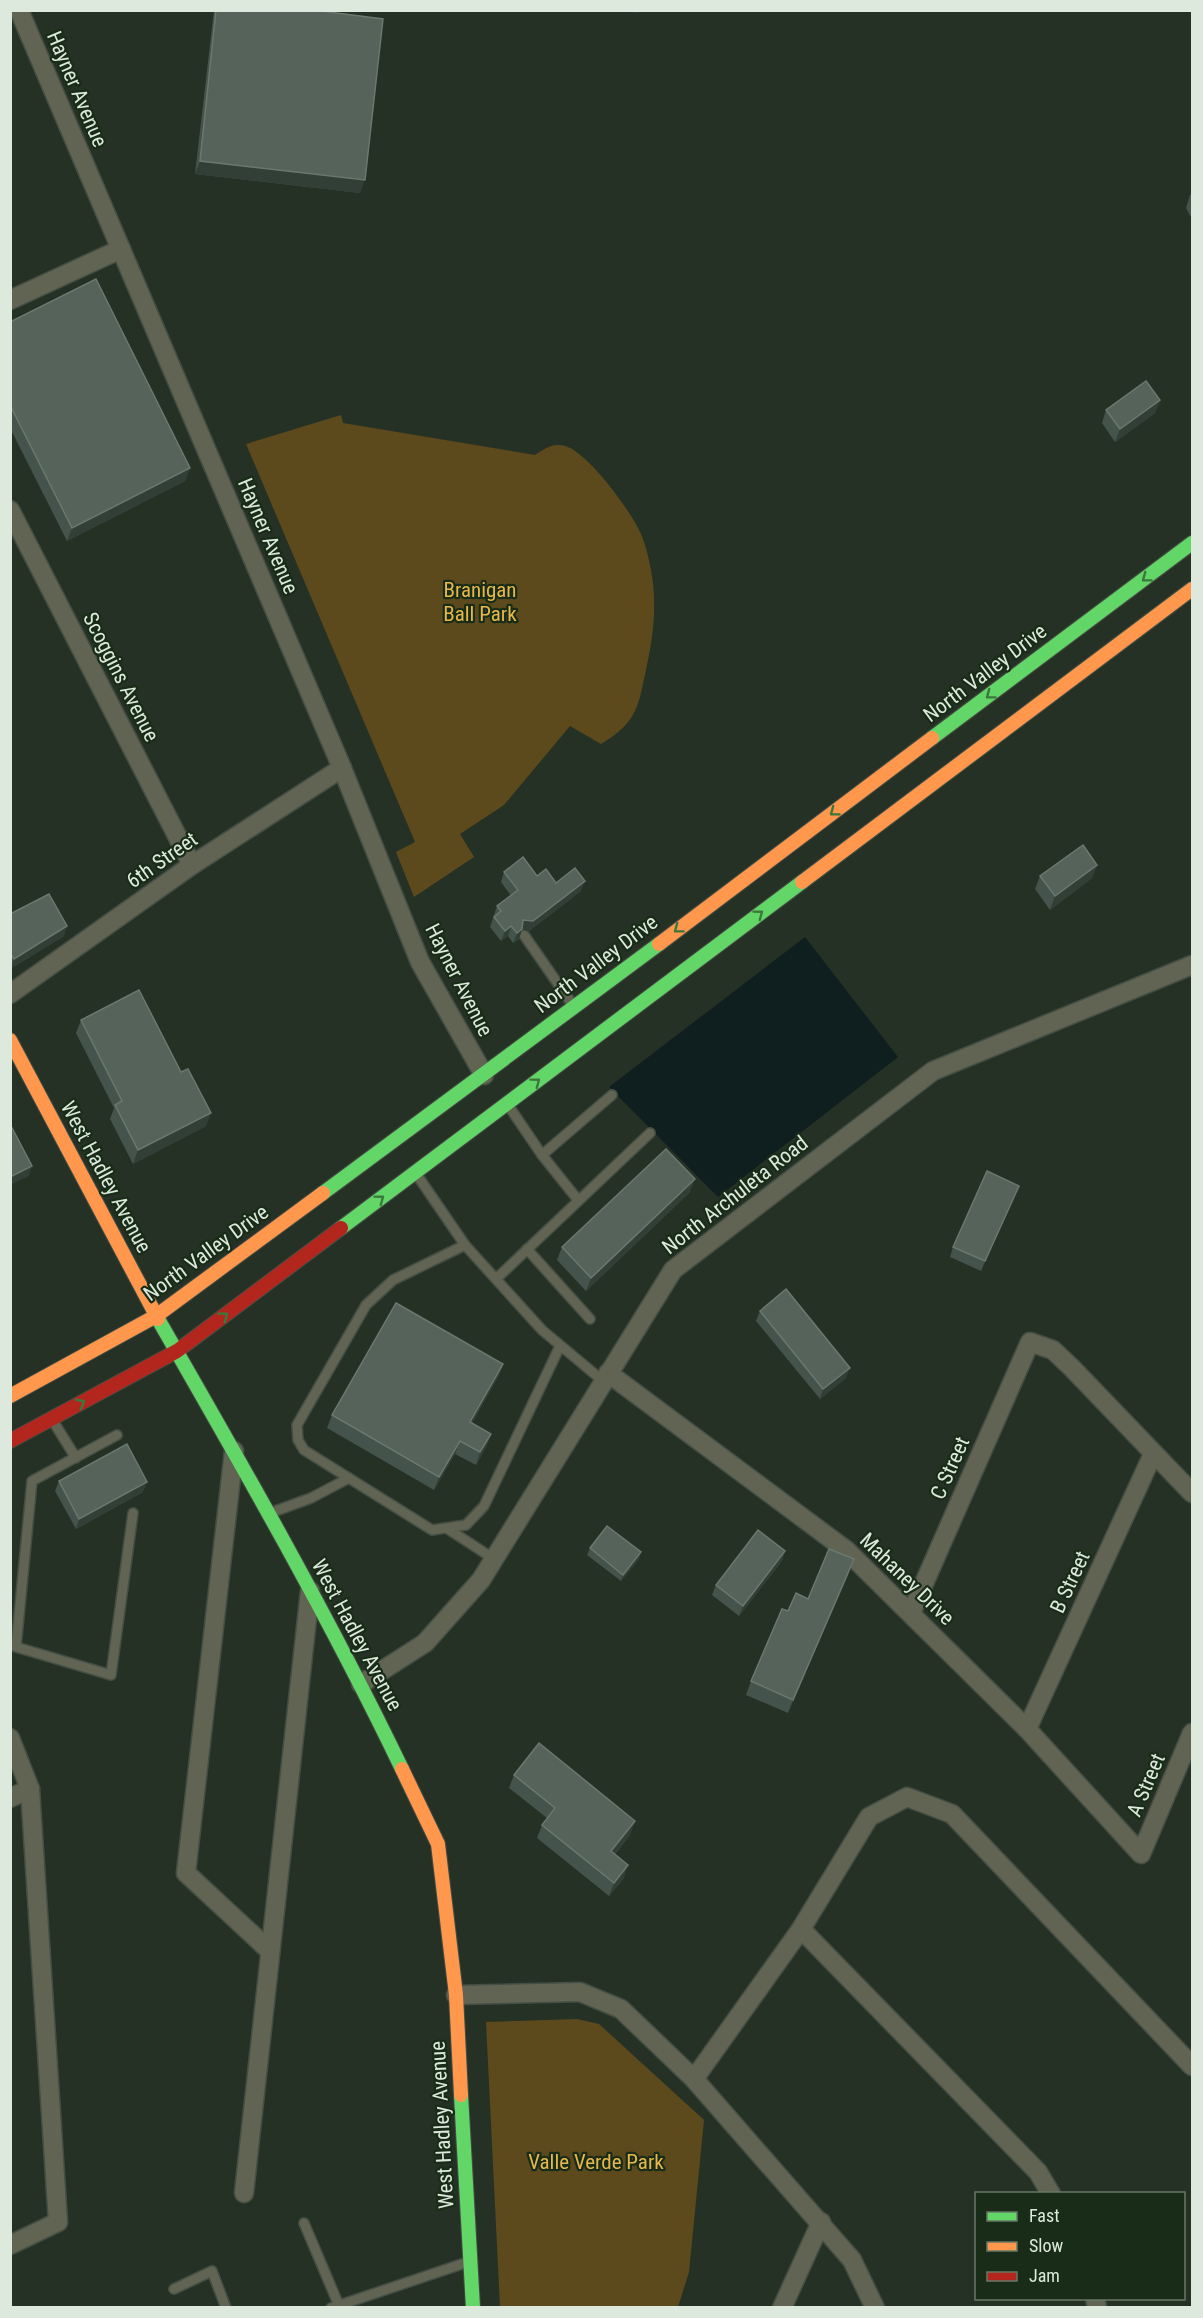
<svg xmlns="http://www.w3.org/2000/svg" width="1203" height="2318" font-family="'Roboto Condensed',sans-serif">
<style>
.green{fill:#5c4a1d}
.water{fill:#0f1f1f}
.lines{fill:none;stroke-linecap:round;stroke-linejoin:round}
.lane-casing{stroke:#444e44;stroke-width:12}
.street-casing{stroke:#444e44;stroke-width:21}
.fast-casing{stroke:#444e44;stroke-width:16}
.slow-casing{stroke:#444e44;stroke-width:16}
.jam-casing{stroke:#444e44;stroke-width:16}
.lane{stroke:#616452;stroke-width:9}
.street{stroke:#616452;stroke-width:18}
.fast{stroke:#63d668;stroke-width:14}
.slow{stroke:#ff974d;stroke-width:14}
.jam{stroke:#b3261e;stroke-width:14}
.wall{fill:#44534b}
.shaded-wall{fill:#313f36}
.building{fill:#55635b;stroke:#6a786f;stroke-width:1.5}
.oneway{stroke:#3a783b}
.labels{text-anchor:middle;stroke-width:4.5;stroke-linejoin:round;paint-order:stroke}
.street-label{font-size:21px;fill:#dde9dc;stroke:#182c17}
.park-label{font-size:21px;fill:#e9b749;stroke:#182c17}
</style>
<rect width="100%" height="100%" fill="#263126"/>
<g class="green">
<path d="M341,415L343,423L535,455C543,450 550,444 560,445C584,445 632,513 641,534C647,548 651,568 653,583C656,612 653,637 647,665C638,706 639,721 601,744L570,726L504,805L460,834L474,857L414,897L396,852L415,842L246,444Z"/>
<polygon points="577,2019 599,2024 704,2120 689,2272 678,2307 500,2307 486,2022"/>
</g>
<polygon class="water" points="805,937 898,1057 718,1197 609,1087"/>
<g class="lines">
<defs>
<g id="lane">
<polyline points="524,935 572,1004"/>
<polyline points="508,1105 542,1155"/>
<polyline points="417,1175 465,1245 542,1330 603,1381"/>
<polyline points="578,1200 542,1155 612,1095"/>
<polyline points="465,1245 393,1280 366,1305 297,1425 298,1440 304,1450 432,1530 466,1525 484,1506 560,1346"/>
<polyline points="527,1249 590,1319"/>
<polyline points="496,1279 650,1133"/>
<polyline points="53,1421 76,1458"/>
<polyline points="117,1435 32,1481 16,1647 111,1675 133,1513"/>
<polyline points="270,1513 311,1498 349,1478"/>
<polyline points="448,1529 494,1559"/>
<polyline points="304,2223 340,2308"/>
<polyline points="174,2289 212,2271 226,2308"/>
<polyline points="331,2308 468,2262"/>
</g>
<g id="street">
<polyline points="19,10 342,768 420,962 484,1075"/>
<polyline points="10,300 121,249"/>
<polyline points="10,510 192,865"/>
<polyline points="10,994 192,865 342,768"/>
<polyline points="608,1373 846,1550 1027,1729 1141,1854 1192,1733"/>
<polyline points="234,1451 186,1873 270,1951"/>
<polyline points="911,1613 1030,1342 1053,1350 1072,1368 1192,1493"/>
<polyline points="361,1684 425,1643 481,1580 673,1270 933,1071 1192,965"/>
<polyline points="1027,1729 1153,1454"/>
<polyline points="10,1738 30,1789 58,2222 10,2245"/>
<polyline points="10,1798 30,1789"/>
<polyline points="801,1929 1038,2172 1051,2194"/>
<polyline points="456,1995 580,1992 621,2009 694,2079"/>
<polyline points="244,2193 310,1591"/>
<polyline points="1095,2298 1097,2308"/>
<polyline points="782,2308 821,2222"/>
<polyline points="875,2308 852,2260 694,2079 801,1929 869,1817 907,1797 952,1814 1192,2066"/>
</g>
<g id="fast">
<polyline points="932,738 1192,543"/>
<polyline points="323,1193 659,944"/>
<polyline points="341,1228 802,882"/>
<path d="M158,1319C243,1467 328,1615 402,1769"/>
<polyline points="461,2095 473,2308"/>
</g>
<g id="slow">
<polyline points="802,882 1192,589"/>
<polyline points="659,944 932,738"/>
<polyline points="10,1040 158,1319"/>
<polyline points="10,1396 156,1316 323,1193"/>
<polyline points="402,1769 438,1844 456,1995 461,2095"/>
</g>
<polyline id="jam" points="10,1441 177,1351 341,1228"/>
</defs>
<use href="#lane" class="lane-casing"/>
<use href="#street" class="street-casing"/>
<use href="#fast" class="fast-casing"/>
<use href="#slow" class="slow-casing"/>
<use href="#jam" class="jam-casing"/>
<use href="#lane" class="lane"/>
<use href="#street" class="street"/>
<use href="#fast" class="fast"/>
<use href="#slow" class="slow"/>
<use href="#jam" class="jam"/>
</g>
<g class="wall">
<polygon points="214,10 313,10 360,193 195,174"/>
<polygon points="1192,194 1192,219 1186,208 1190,195"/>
<polygon points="10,322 190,468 185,481 67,541 10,428"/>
<polygon points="1160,400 1155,413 1115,442 1102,423 1106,410"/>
<polygon points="1097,865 1092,878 1050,910 1035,889 1040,876"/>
<polygon points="504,872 537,876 581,891 529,931 522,930 519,939 513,943 508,936 501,941 490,927 497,906 511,896 501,882"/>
<polygon points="10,914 64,936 10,969"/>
<polygon points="81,1020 206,1126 133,1164 110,1119 114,1108 76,1033"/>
<polygon points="1019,1186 981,1271 950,1257 953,1247"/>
<polygon points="690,1192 586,1291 557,1260 562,1247"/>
<polygon points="760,1311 846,1378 820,1399 756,1321"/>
<polygon points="503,1364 498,1377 472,1423 491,1434 486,1447 476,1465 455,1454 434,1490 327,1428 332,1415"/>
<polygon points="59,1481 143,1492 76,1529 55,1491"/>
<polygon points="590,1548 639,1559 621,1581 587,1555"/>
<polygon points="785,1551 782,1561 739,1616 712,1595 716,1585"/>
<polygon points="849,1573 788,1713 746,1695 751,1681 788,1611"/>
<polygon points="514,1775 630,1835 615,1854 624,1878 609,1896 537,1838 542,1825 547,1818 509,1788"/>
</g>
<g class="shaded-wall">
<polygon points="611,10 639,10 639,13"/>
<polygon points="200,161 365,180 360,193 195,174"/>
<polygon points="1160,400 1155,413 1115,442 1120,429"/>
<polygon points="190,468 185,481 67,541 72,528"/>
<polygon points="1097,865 1092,878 1050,910 1055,896"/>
<polygon points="585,881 581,891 529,931 522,930 519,939 513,943 523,920"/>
<polygon points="67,926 64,936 10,969 14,959"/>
<polygon points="511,926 508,936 501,941 505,931"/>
<polygon points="211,1113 206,1126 133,1164 138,1150"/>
<polygon points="32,1166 29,1176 10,1185 10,1177"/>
<polygon points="695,1179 690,1192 586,1291 591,1278"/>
<polygon points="1019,1186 1015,1196 981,1271 985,1261"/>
<polygon points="503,1364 498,1377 465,1435 470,1422"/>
<polygon points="850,1368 846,1378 820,1399 823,1389"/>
<polygon points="491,1434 486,1447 476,1465 480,1452"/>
<polygon points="460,1441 455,1454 434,1490 439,1477"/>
<polygon points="147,1482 143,1492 76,1529 79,1519"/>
<polygon points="785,1551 782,1561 739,1616 743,1606"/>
<polygon points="641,1552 639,1559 621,1581 623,1575"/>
<polygon points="854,1559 849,1573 788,1713 793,1700"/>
<polygon points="635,1821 630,1835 606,1864 611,1851"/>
<polygon points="628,1865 624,1878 609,1896 614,1883"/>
</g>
<g class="building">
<polygon points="216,10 313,10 383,19 365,180 200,161"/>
<polygon points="96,279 190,468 72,528 10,405 10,322"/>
<polygon points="1146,381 1160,400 1120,429 1106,410"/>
<polygon points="1083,845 1097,865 1055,896 1040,876"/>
<polygon points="523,857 537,876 546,869 556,883 575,868 585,881 533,921 523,920 522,929 517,933 511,926 505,931 494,917 501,911 497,906 518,890 504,872"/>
<polygon points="49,894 67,926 14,959 10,953 10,914"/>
<polygon points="139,990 181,1072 188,1069 211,1113 138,1150 115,1105 122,1101 81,1020"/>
<polygon points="10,1124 32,1166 10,1177"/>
<polygon points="666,1149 695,1179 591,1278 562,1247"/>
<polygon points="987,1171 1019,1186 985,1261 953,1247"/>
<polygon points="786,1289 850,1368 823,1389 760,1311"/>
<polygon points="396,1303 503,1364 470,1422 491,1434 480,1452 460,1441 439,1477 332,1415"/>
<polygon points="127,1444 147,1482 79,1519 59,1481"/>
<polygon points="607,1526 641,1552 623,1575 590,1548"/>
<polygon points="758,1530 785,1551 743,1606 716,1585"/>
<polygon points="829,1549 854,1559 793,1700 751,1681 782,1609 788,1611 796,1593 808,1599"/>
<polygon points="539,1743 635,1821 611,1851 628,1865 614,1883 542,1825 555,1808 514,1775"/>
</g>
<defs><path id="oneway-chevron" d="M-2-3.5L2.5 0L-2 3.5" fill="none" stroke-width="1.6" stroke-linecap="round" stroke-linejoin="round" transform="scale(1.5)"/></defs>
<g class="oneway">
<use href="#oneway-chevron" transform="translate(1146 578) rotate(143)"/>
<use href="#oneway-chevron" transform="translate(990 695) rotate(143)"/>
<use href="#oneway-chevron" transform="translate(834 812) rotate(143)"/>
<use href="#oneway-chevron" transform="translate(759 914) rotate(-37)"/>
<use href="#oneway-chevron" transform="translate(678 929) rotate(143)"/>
<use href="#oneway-chevron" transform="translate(536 1082) rotate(-37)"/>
<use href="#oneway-chevron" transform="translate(380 1199) rotate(-37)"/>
<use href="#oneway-chevron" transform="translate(224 1316) rotate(-37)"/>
<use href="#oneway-chevron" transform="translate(81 1403) rotate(-28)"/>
</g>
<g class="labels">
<g class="street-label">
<text transform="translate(77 89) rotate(67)" y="7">Hayner Avenue</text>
<text transform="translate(268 536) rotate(67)" y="7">Hayner Avenue</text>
<text transform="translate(985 673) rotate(-37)" y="7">North Valley Drive</text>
<text transform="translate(121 677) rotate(63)" y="7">Scoggins Avenue</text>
<text transform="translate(162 860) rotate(-35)" y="7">6th Street</text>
<text transform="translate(596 964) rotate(-37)" y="7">North Valley Drive</text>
<text transform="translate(459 980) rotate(63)" y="7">Hayner Avenue</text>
<text transform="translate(106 1177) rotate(62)" y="7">West Hadley Avenue</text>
<text transform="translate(735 1195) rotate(-38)" y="7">North Archuleta Road</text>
<text transform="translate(206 1253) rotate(-36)" y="7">North Valley Drive</text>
<text transform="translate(950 1468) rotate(-66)" y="7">C Street</text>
<text transform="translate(907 1579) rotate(44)" y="7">Mahaney Drive</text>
<text transform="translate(1070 1582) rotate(-65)" y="7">B Street</text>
<text transform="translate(357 1635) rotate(62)" y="7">West Hadley Avenue</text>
<text transform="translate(1146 1785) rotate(-67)" y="7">A Street</text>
<text transform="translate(442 2125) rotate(-93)" y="7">West Hadley Avenue</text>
</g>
<g class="park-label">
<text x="480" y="597">Branigan<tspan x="480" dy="24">Ball Park</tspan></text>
<text x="596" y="2169">Valle Verde Park</text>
</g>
</g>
<rect width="1203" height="2318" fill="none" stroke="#dde9dc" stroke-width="24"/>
<rect x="975" y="2192" width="210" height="108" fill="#182c17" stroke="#677866" stroke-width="1.5"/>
<rect x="987" y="2212" width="30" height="9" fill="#63d668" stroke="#677866" stroke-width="1.5"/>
<text x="1029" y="2222" font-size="18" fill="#dde9dc">Fast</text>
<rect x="987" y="2242" width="30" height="9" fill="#ff974d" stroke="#677866" stroke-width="1.5"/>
<text x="1029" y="2252" font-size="18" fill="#dde9dc">Slow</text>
<rect x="987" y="2272" width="30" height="9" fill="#b3261e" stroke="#677866" stroke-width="1.5"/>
<text x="1029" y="2282" font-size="18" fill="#dde9dc">Jam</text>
</svg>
